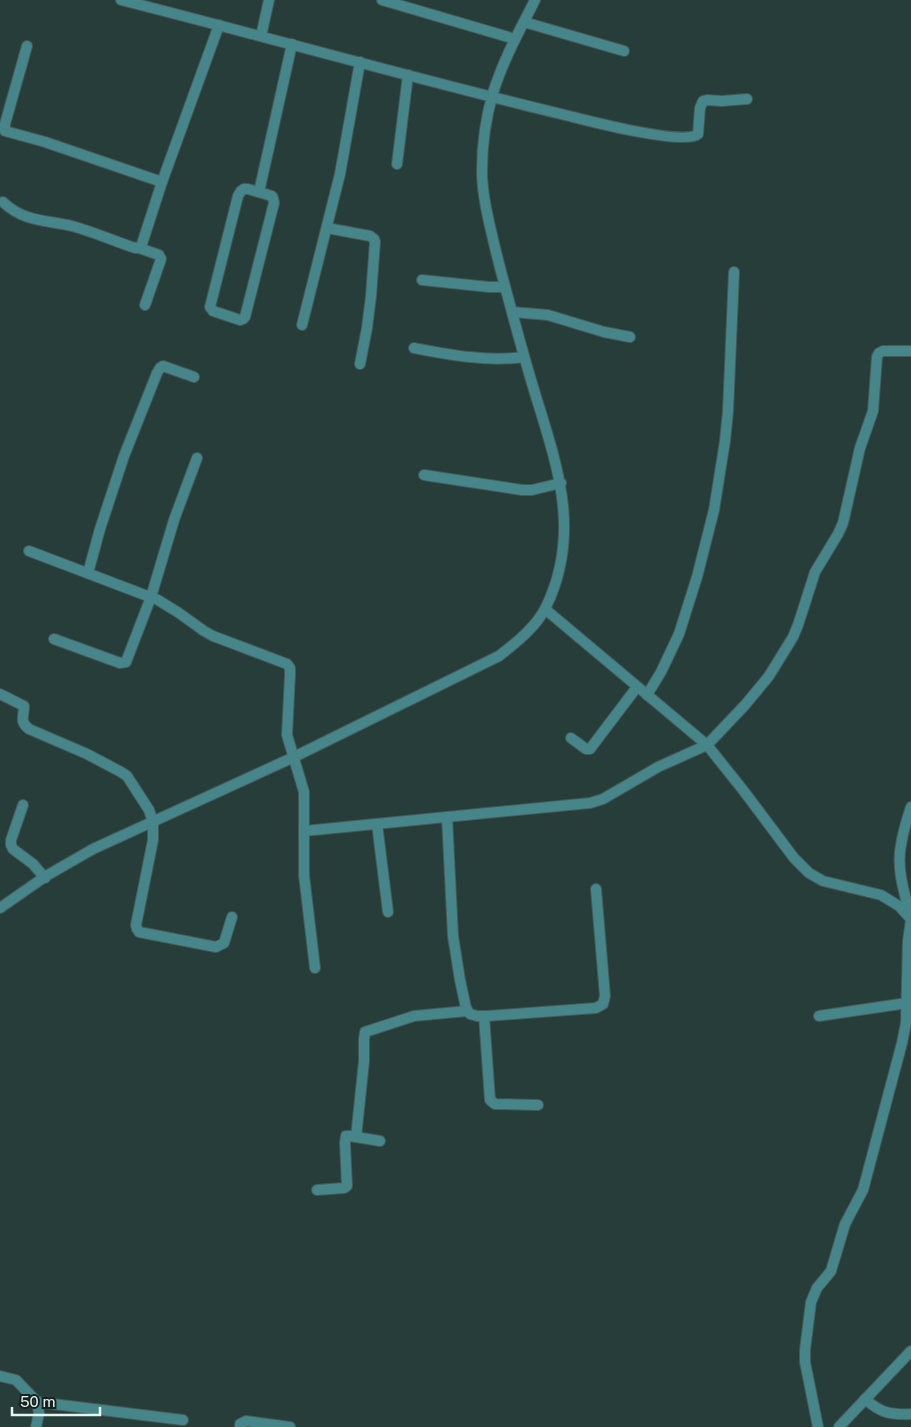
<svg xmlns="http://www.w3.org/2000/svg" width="911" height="1427" font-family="'Public Sans',sans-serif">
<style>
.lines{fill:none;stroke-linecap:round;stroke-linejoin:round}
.minor-casing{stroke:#455a57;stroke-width:12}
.tertiary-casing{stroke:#455a57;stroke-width:12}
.minor{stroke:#46858a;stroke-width:10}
.tertiary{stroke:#46858a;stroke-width:10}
</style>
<rect width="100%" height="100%" fill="#263d39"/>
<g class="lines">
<defs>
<g id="minor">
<path d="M121,0C271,38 419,80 569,116C589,121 685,146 698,134L700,108L703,101L707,100L722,101L747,99"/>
<polyline points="382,0 515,39"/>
<polyline points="524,22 624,51"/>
<polyline points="261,36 269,0"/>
<polyline points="27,46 5,124 5,131 45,142 162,182"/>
<polyline points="397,164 408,75"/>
<polygon points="244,189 248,189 272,196 273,198 274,203 245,317 243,319 240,320 213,311 210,307 238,196 241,191"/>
<polyline points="259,192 292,44"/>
<path d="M3,202C24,222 46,220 72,226C94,232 114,241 135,248L141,247L162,182L219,25"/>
<polyline points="327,228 370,236 374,239 375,242 371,296 367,328 360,364"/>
<polyline points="139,248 159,255 161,259 145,305"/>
<polyline points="422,280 489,287 505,287"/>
<polyline points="512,312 548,315 604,332 630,337"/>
<polyline points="302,325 340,174 360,62"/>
<path d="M414,348C451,355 487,362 524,357"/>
<polyline points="424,475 522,490 532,490 561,483"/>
<polyline points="29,551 158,600 179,613 204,631 213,636 287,664 290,668 290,675 287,735 304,792 304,875 315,968"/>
<polyline points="88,573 100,529 124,456 157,373 160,368 163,366 194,377"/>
<polyline points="54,639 120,663 126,662 151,597 174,520 197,458"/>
<path d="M0,694L24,706C24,717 19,721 29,729L87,754L121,772L127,776L149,810L153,822V840L136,925L137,929L139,932L216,947L224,943L232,917"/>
<polyline points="647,695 661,672 679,634 697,577 714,510 725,441 728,411 734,272"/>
<polyline points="571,738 586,749 590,749 637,687"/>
<polyline points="23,805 11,840 11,845 13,849 33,864 45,878"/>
<path d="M911,807C907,819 903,832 901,845C896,869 905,895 911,918"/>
<polyline points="447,817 453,936 460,980 466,1008 470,1014 477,1016 487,1016 596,1008 603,1004 605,996 596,889"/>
<polyline points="377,824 388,912"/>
<polyline points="304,831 590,803 603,799 658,767 707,745 745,705 769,676 793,637 798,625 815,572 838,534 843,523 860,448 873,411 877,357 879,353 883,351 911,351"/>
<polyline points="484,1016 490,1100 495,1104 538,1105"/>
<polyline points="819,1016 907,1003"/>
<polyline points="356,1137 364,1061 364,1039 365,1032 414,1016 467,1011"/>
<polyline points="317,1190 344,1188 347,1186 345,1143 346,1136 350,1136 380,1141"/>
<polyline points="0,1376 16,1380 37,1402 39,1413 36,1427"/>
<path d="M865,1399C881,1413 890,1415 911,1414"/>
<polyline points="37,1402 183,1420"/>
<polyline points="240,1427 240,1424 246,1421 290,1427"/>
<polyline points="818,1427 805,1362 805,1350 811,1302 817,1288 831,1271 845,1224 863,1190 902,1043 906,1023 908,941 911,920"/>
</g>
<g id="tertiary">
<polyline points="545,609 707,745 743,790 794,858 809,873 823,881 881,895 899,906 911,919"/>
<path d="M0,908L46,876L93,849L294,757L499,656C516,643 537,626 546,607C584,528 554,458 531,380C519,339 508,298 497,256C491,230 482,198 482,171C482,146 486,117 493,93C503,60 520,30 535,0"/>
<polyline points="839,1427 911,1351"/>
</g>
</defs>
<use href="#minor" class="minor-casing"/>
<use href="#tertiary" class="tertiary-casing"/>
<use href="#minor" class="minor"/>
<use href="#tertiary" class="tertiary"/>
</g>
<path d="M12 1407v8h88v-8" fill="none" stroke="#e7f5f2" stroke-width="2.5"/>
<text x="20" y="1407" font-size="15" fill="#e7f5f2" stroke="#172220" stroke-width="4" paint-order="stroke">50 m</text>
</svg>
